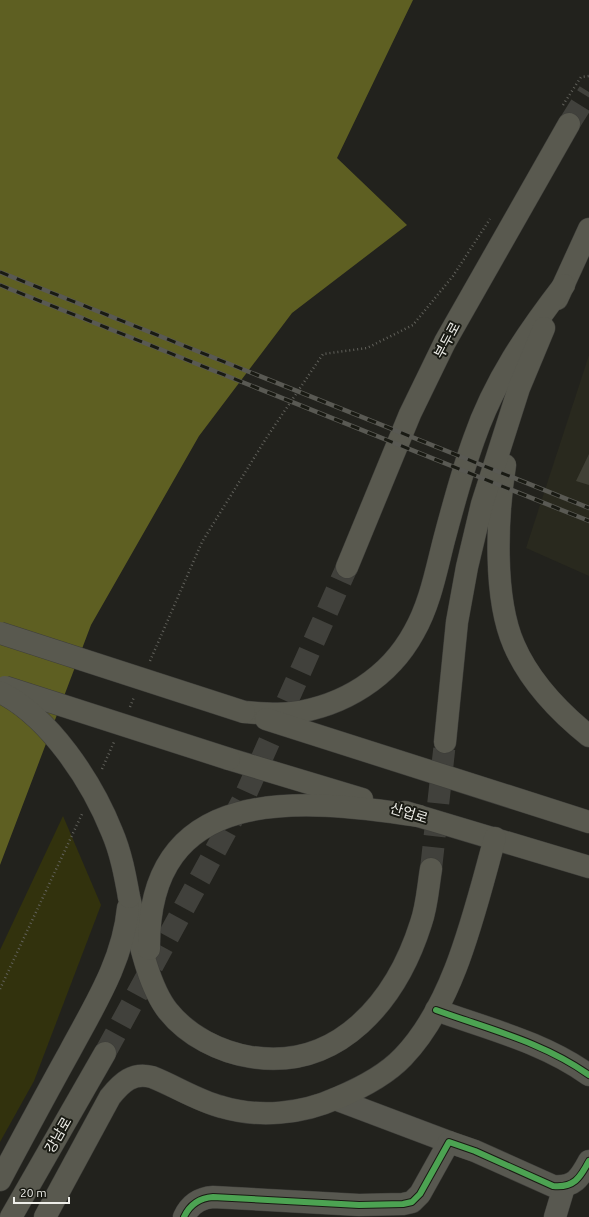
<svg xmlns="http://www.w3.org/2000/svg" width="589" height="1217" font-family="Ubuntu,'Noto Sans KR',sans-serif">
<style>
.built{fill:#29291e}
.green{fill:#32320d}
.water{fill:#5e5f22}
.building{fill:#414136}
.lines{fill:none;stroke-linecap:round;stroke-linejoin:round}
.major-tunnel{stroke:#41413c;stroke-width:22;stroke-dasharray:22 11;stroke-linecap:butt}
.minor-casing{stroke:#3e3e3a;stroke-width:23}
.major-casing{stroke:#3e3e3a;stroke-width:23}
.path{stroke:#61615b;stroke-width:2.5;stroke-dasharray:1 3;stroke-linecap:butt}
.minor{stroke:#585850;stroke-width:22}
.major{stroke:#59594f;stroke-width:22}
.rail-casing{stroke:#595953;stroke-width:4.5}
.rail{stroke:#191a13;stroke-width:3;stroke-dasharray:9;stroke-linecap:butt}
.major-bridge-casing{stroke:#3e3e3a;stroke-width:23;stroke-linecap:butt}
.major-bridge{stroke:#59594f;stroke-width:22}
.cycleway-casing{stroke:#191a13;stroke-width:8}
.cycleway{stroke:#4ca352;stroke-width:6}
.labels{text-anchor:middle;stroke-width:4;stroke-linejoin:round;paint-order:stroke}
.street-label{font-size:14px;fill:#eeeee9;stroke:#191a13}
</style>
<rect width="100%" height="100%" fill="#22221d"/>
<polygon class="built" points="589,355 589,576 526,548"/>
<polygon class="green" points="63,816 101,905 34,1081 0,1142 0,950"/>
<polygon class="water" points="0,0 413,0 337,158 407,225 292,313 199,436 91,625 0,865"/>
<polygon class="building" points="589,454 589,485 576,481"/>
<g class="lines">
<g class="major-tunnel">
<polyline points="569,124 589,92"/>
<polyline points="431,869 445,742"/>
<polyline points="105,1053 245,796 347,567"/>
</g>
<defs>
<g id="minor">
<path d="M436,1010C488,1029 543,1042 589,1075"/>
<polyline points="335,1099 449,1142"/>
<path d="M184,1217C190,1204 200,1198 213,1197L359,1205L403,1204L412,1202L420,1194L449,1142L475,1151L553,1186C574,1188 580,1178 589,1161"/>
<polyline points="555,1217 564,1187"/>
</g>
<g id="major">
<polyline points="557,299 589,229"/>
<path d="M505,465C497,516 493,597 514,645C530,682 558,711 589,736"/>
<polyline points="347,567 410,414 445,342 569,124"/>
<path d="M244,712C260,713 276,715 292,713C343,706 389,678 414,632C430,604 436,571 444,540C453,506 462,472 474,439C494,381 527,333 564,285"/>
<polyline points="266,719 589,822"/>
<polyline points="445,742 457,622 467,567 482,504 519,388 544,328"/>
<polyline points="229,759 362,799"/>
<polyline points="405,812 589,867"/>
<path d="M129,897C137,930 147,985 168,1011C188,1036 220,1052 251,1057C340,1071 397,999 421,923C427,906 428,887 431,869"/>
<path d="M149,949C147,782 300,798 419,816"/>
<path d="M0,1180C23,1137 46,1094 70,1051C94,1006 123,961 128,908"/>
<polyline points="11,1217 105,1053"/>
<path d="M45,1217L110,1097C122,1082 133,1072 152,1077C175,1086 198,1101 222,1107C259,1118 302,1114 337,1098C361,1088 385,1076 403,1057C455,1003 475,909 495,838"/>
</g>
</defs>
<use href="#minor" class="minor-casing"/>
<use href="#major" class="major-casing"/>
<g class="path">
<polyline points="563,105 581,77 589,76"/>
<polyline points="150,661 202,542 267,437 323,354 367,348 413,325 453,276 490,219"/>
<polyline points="130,707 134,697"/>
<polyline points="102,769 114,742"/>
<polyline points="0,989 82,814"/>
</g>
<use href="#minor" class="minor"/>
<use href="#major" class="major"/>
<defs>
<g id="rail">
<polyline points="0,272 589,508"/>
<polyline points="0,285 589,521"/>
</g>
</defs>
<use href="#rail" class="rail-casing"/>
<use href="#rail" class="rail"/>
<defs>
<g id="major-bridge">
<polyline points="0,633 244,712"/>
<polyline points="5,687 229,759"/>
<path d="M0,692C50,717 92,782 112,832C121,853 125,875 129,897"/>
</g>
</defs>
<use href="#major-bridge" class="major-bridge-casing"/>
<use href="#major-bridge" class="major-bridge"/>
<defs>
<g id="cycleway">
<path d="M436,1010C488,1029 543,1042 589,1075"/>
<path d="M184,1217C190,1204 200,1198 213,1197L359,1205L403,1204L412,1202L420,1194L449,1142L475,1151L553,1186C574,1188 580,1178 589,1161"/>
</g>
</defs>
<use href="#cycleway" class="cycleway-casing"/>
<use href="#cycleway" class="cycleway"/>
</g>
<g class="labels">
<g class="street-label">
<text transform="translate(447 340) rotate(-62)" y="5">부두로</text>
<text transform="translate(409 813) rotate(17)" y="5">산업로</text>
<text transform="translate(58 1135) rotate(-60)" y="5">강남로</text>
</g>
</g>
<path d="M14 1197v6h55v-6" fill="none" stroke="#eeeee9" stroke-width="2"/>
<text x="20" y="1197" font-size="12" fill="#eeeee9" stroke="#191a13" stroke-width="3" paint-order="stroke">20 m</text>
</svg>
